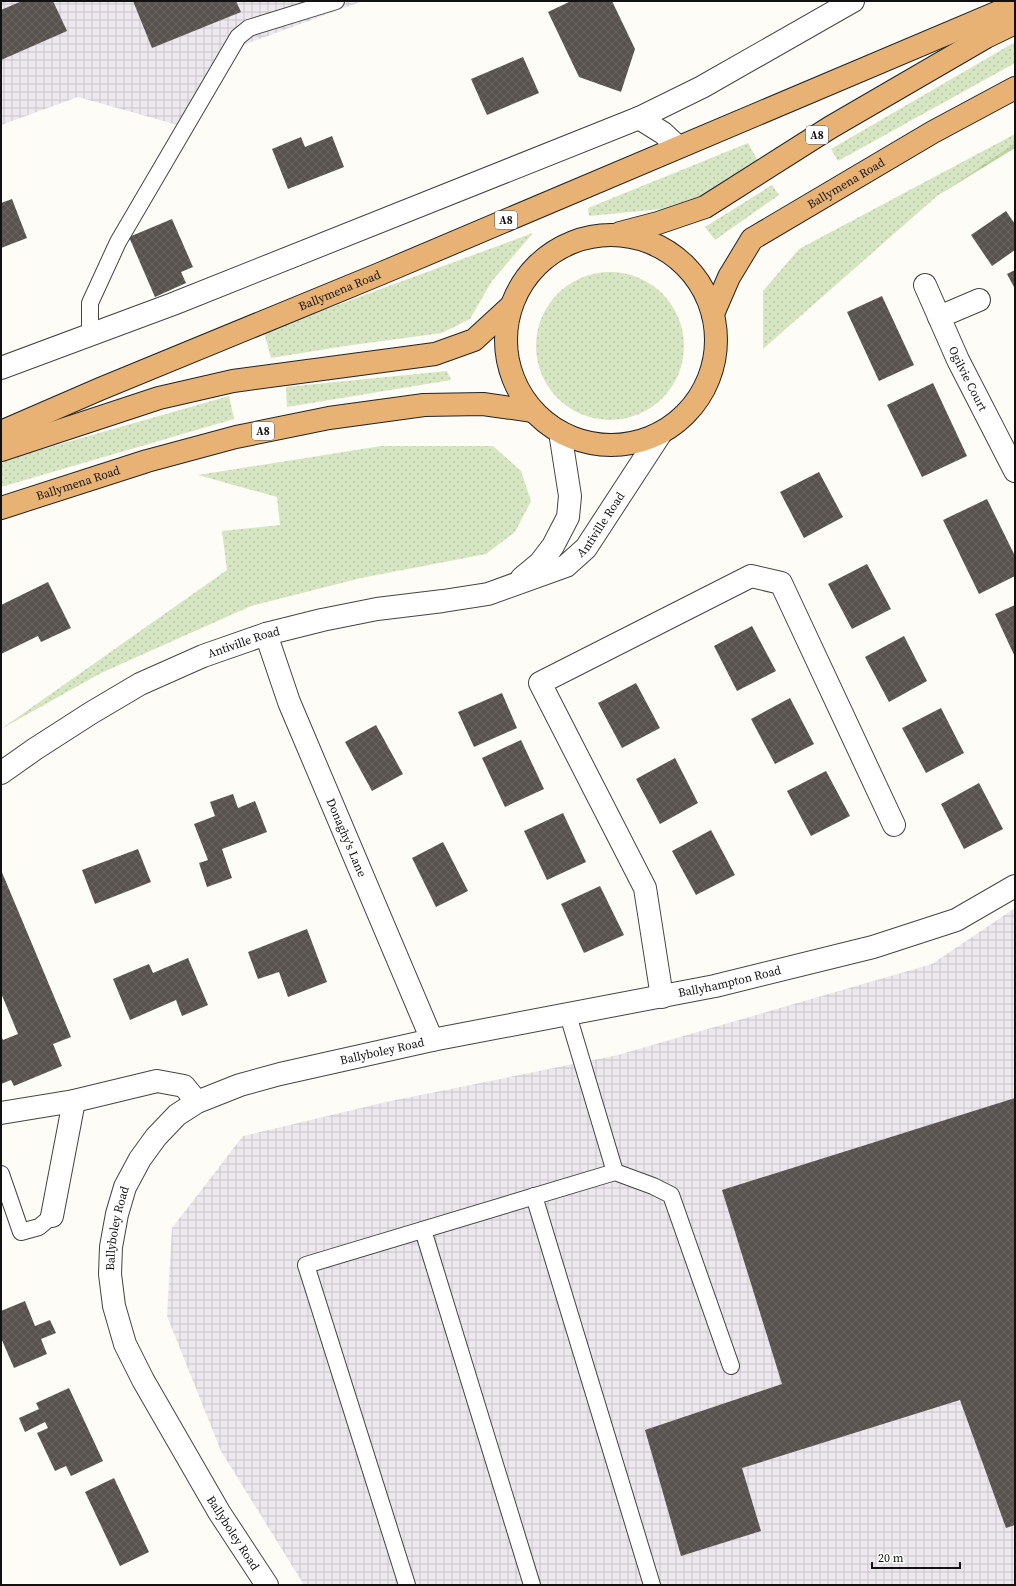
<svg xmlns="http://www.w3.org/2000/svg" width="1016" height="1586" font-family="'Source Serif 4',serif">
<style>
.industrial{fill:url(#industrial-grid)}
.grass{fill:url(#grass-dots)}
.forest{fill:url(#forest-crowns)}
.building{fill:url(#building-cross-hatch)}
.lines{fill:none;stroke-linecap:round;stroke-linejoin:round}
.service-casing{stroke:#444;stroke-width:18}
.minor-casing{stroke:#444;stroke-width:24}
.tertiary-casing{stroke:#444;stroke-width:24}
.trunk-casing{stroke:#222;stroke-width:24}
.service{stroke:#fff;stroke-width:16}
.minor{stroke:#fff;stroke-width:22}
.tertiary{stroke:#fff;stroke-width:22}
.trunk{stroke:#e8b274;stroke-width:22}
.labels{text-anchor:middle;stroke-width:4;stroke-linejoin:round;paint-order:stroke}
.shield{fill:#fff;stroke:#585858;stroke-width:1}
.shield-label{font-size:11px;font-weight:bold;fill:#111}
.street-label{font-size:12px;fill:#111;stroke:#fff}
</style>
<defs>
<pattern id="industrial-grid" width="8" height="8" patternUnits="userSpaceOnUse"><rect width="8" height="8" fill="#ede7ee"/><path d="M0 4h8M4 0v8" fill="none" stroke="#cac5cb"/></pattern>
<pattern id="grass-dots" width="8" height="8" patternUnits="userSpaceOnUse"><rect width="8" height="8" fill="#d7e6c2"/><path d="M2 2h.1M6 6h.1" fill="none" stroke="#b8c4a6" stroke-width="1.8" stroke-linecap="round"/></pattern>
<pattern id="forest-crowns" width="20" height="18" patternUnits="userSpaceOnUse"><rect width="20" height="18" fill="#bdd5a3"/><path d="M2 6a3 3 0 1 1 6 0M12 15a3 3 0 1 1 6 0" fill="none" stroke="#a1b68b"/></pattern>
<pattern id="building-cross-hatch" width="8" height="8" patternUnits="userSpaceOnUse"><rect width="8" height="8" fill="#58524e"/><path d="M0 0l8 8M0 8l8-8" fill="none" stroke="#6b6663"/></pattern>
</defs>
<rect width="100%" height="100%" fill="#fefcf6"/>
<g class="industrial">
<polygon points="1,1 363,1 243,45 192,129 78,97 1,125"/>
<polygon points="1015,908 1015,1585 304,1585 221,1451 167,1316 172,1228 243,1136 386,1102 618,1055 932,964"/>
</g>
<g class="grass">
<polygon points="1015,42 1015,63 838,161 831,149"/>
<polygon points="1015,134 1015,143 937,196 763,349 763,291 799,249"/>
<polygon points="748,143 758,161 699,197 661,209 589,216 588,208"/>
<polygon points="772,185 779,195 715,240 705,227"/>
<polygon points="533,233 492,281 470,319 442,333 345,346 271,358 264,332"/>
<circle cx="610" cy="346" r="74"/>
<polygon points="447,371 451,380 287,407 286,387"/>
<polygon points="229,396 234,419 1,487 1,461"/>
<polygon points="381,446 493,446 521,471 531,501 515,532 486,554 361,578 251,606 101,673 1,729 227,570 222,531 280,525 277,497 198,475"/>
</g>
<polygon class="forest" points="1015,143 1015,148 937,196"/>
<g class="building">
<polygon points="22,1 53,1 67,31 1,60 1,10"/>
<polygon points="133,1 236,1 241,12 152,48"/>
<polygon points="571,1 612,1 635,49 621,92 579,77 548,12"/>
<polygon points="523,57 539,93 487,115 471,79"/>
<polygon points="332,136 344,167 288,189 272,149 301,137 305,147"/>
<polygon points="12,199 27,238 1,248 1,203"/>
<polygon points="1006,211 1015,224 1015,250 992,266 971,235"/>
<polygon points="172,219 193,267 181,272 186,283 155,297 129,237"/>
<polygon points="1015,270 1015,289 1007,274"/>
<polygon points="882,296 914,365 879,381 847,312"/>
<polygon points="933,383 967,456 922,477 887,405"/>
<polygon points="819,472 843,517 804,538 780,492"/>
<polygon points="987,499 1015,556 1015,576 979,594 943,520"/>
<polygon points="867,564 891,609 852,629 828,584"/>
<polygon points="48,582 71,628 41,642 38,636 1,654 1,605"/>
<polygon points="1015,605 1015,657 995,614"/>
<polygon points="752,626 776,671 737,691 714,646"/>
<polygon points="904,636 927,681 889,702 865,657"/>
<polygon points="636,683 660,728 622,748 598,703"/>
<polygon points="502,693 517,728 474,747 458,712"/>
<polygon points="790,698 814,744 775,764 751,719"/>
<polygon points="941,708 964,753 926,773 902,728"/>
<polygon points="376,725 403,774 372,791 345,742"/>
<polygon points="521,740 544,789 505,807 482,758"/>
<polygon points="675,758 698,803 660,824 636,779"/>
<polygon points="826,771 850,816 811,836 787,791"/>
<polygon points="979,783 1003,829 964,849 941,804"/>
<polygon points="233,794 238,808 255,801 267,832 222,849 232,878 207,887 199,863 208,860 194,824 215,816 210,802"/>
<polygon points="563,813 586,862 547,880 524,831"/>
<polygon points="711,830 735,875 696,895 672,851"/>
<polygon points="443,842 468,891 436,907 412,858"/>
<polygon points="138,849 151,882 95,904 82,870"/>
<polygon points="1,870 71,1037 53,1044 62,1066 14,1086 11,1080 1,1084 1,1036 3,1040 18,1034 1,993"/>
<polygon points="600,886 624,935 584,953 561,904"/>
<polygon points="307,929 327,982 288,997 279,972 258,979 248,952"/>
<polygon points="188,958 208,1005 182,1016 176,1000 130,1020 113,979 149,964 153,973"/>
<polygon points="1015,1098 1015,1525 1006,1528 960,1400 742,1468 761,1531 681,1556 645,1430 782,1384 722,1190"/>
<polygon points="25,1301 35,1326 50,1320 56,1333 41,1339 47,1354 14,1368 1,1338 1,1311"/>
<polygon points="69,1388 103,1461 71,1476 66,1466 55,1471 37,1433 48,1428 45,1422 25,1432 19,1418 39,1409 36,1403"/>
<polygon points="114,1478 149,1552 120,1566 85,1492"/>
</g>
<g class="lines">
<defs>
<g id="service">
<polyline points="90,335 90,303 118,242 238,37 249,28 336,1"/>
<polyline points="568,1015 615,1172"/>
<polyline points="1,1174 21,1232 39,1227 52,1216"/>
<polyline points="534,1196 652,1585"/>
<polyline points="423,1230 532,1585"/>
<polyline points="407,1585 306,1265 615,1172 653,1186 671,1195 731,1366"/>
</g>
<g id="minor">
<polyline points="639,118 663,133 678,147"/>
<path id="s1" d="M925,285L958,360L1015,471"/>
<polyline points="939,317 979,300"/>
<polyline points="1,368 173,304 639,118 702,87 853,1"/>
<polyline points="662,997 645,888 540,683 751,576 781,583 894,825"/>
<polyline points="1,1113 74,1101 157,1081 184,1086 197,1102"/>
<polyline points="52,1216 74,1101"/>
<path id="s2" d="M267,1585L219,1512L143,1380L125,1344L114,1306L110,1274L111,1247L117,1214L125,1187L140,1159L156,1137L177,1115L197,1102L240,1085L280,1074L432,1040"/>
</g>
<g id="tertiary">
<polyline points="522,578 540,563 553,546 568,517 570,496 560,432"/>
<path id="s3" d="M266,634L289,702L432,1040L715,986L873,947L956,920L1015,886"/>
<path id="s4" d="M1,773L35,749L91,713L140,684L203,656L266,634L322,620L377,609L443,601L488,594L566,566L586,548L661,433"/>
</g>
<g id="trunk">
<polyline points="620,233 658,223 705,207 831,127 986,37 1015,23"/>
<circle cx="611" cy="340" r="105"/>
<path id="s5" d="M713,314L729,277L752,239L933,132L1015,88"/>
<path id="s6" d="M1,432L100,389L382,273L1015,5"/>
<polyline points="1,450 159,398 233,381 435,354 474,340 511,306"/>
<path id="s7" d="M1,508L147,461L236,437L329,418L424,405L483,404L533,411"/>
</g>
</defs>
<use href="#service" class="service-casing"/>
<use href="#minor" class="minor-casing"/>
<use href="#tertiary" class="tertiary-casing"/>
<use href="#trunk" class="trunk-casing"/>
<use href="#service" class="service"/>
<use href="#minor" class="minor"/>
<use href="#tertiary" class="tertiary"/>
<use href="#trunk" class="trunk"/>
</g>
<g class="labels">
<g class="shield">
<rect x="806" y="126" width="22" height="18" rx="3"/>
<rect x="495" y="211" width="22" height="18" rx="3"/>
<rect x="252" y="422" width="22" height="18" rx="3"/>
</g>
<g class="shield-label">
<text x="817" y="139">A8</text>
<text x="506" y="224">A8</text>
<text x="263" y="435">A8</text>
</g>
<g class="street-label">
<text dy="4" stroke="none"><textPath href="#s5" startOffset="194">Ballymena Road</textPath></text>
<text dy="4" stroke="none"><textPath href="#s6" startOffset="367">Ballymena Road</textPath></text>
<text dy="4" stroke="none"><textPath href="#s1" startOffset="103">Ogilvie Court</textPath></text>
<text dy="4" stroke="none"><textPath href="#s7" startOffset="81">Ballymena Road</textPath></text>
<text dy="4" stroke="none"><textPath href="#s4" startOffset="664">Antiville Road</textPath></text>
<text dy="4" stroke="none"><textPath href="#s4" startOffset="277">Antiville Road</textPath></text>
<text dy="4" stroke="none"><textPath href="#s3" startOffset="219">Donaghy's Lane</textPath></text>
<text dy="4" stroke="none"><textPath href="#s3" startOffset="742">Ballyhampton Road</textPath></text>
<text dy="4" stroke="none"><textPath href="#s2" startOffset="746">Ballyboley Road</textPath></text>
<text dy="4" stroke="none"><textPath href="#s2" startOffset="398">Ballyboley Road</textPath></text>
<text transform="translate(233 1533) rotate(57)" y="4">Ballyboley Road</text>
</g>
</g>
<rect width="1016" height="1586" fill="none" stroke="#111111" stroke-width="4"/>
<path d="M872 1562v6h88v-6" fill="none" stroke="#111111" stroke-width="2"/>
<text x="878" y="1562" font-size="12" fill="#111111" stroke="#ffffff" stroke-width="3" paint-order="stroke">20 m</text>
</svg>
